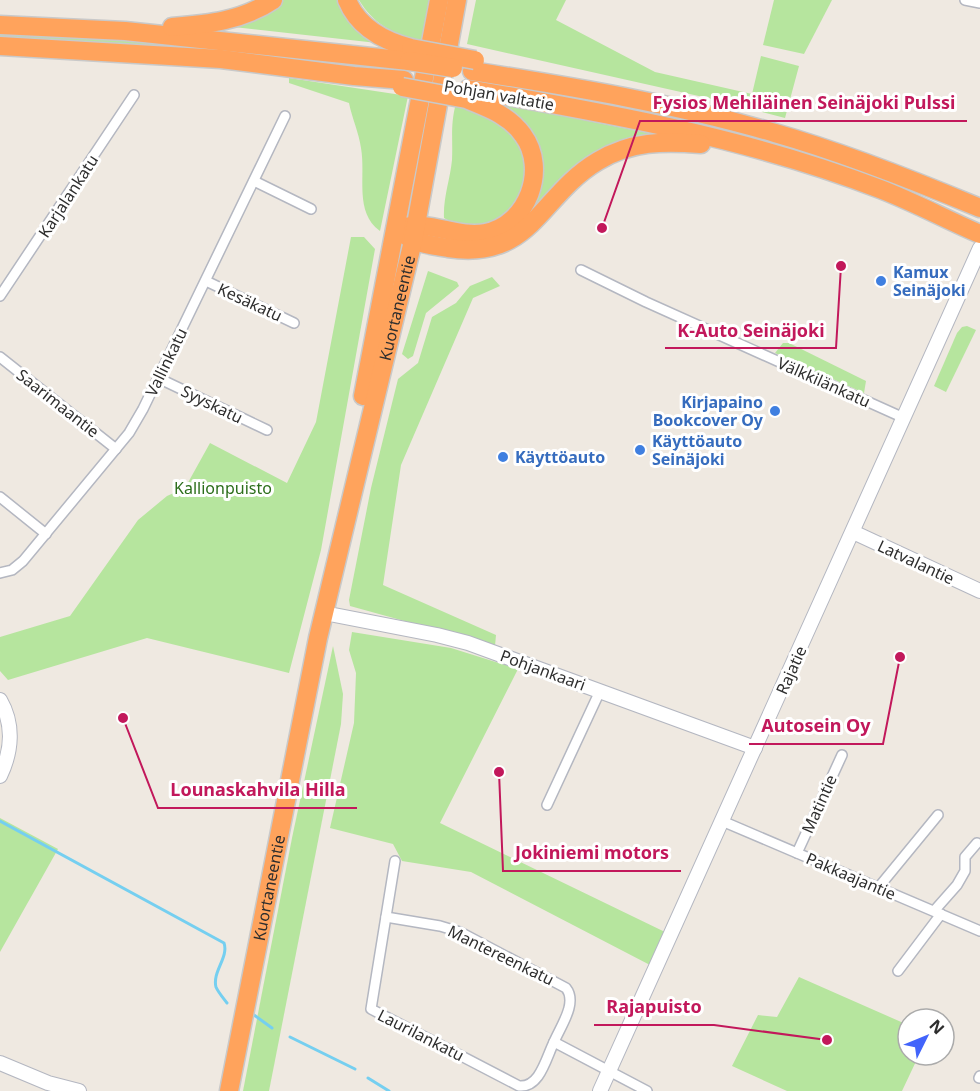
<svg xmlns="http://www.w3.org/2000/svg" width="980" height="1091" font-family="'Noto Sans',sans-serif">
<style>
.green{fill:#b6e59e}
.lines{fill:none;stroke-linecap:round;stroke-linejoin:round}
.stream{stroke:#75cff0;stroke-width:3}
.street-casing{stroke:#b4b7c1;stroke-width:12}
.secondary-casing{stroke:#b4b7c1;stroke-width:16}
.highway-casing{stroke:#c9c9c9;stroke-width:21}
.street{stroke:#fff;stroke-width:9}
.secondary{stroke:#fff;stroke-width:14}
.highway{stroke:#ffa35c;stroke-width:18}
.highway-bridge-casing{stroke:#c9c9c9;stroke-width:21;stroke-linecap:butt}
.highway-bridge{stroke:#ffa35c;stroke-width:18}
.shop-dot{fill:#3f7fe0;stroke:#fff;stroke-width:2}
.labels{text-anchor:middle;stroke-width:6;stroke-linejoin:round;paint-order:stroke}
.street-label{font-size:16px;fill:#2e2e2e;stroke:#fff}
.shop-label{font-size:16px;font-weight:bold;fill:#366cbe;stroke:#fff;text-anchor:start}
.park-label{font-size:16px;fill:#2c6e1b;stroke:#fff}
.leader{fill:none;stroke:#c2185b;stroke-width:2}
.callout-dot{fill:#c2185b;stroke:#fff;stroke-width:2}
.callout-label{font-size:18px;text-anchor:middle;font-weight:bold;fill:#c2185b;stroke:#fff;stroke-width:6;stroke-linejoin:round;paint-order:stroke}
</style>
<rect width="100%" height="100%" fill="#efe9e1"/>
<g class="green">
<polygon points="283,0 342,0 386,44 225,26"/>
<path d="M359,0H429L422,41C396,36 373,24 359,0Z"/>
<polygon points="476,0 566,0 556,20 655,72 752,94 761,56 799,66 785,118 712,99 467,44"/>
<polygon points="774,0 832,0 804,54 763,45"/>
<polygon points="0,34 133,40 408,69 407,76 0,42"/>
<path d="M289,78L408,96L380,231C354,212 366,177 361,148C359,133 352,118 349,103L289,83Z"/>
<path d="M456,103C470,108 492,113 503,123C557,171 503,252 444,218C443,198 450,180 452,160C453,138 450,126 456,103Z"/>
<path d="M509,105L648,133L651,135L599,150L580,163L513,229C521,219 533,207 538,195C553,160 535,125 506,106Z"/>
<polygon points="351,237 364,237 375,249 321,550 289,673 147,638 8,680 0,671 0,637 70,616 138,520 167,496 185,488 210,443 287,483 316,422"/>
<polygon points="428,271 457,282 459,286 426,313 413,356 408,359 402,354"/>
<polygon points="492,277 500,286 473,298 401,465 383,585 496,635 495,646 350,606 349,600 371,488 398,379 418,363 432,317 456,303 470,286"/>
<polygon points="967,326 976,330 946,392 934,386 957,333 962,327"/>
<polygon points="783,343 789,343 866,381 864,393 775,353"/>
<polygon points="352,632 451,648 518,669 440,823 665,932 650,965 471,872 402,861 393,844 330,828 354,723 356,673 349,650"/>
<polygon points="333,646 343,694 341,724 269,1091 243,1091 292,838"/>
<polygon points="0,818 58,849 0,952"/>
<polygon points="799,977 908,1025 908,1055 919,1055 902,1091 787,1091 732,1066 758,1015 777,1017"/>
</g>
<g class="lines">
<g class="stream">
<path d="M0,821L224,943C229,957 212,972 216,987C218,992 224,999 227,1003"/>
<polyline points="254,1015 272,1028"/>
<polyline points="290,1037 355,1069"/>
<polyline points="368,1078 389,1091"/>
</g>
<defs>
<g id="street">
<polyline points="965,0 980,3"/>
<polyline points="254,181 311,209"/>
<polyline points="581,270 646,302 904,418"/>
<polyline points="206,281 294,323"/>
<polyline points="0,296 134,95"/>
<polyline points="0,357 116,449"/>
<polyline points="158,378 267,430"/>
<polyline points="0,497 46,534"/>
<polyline points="0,573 12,570 23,561 129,433 143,409 285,116"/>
<polyline points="547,805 600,691"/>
<polyline points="722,821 980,931"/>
<polyline points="797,853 842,755"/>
<path d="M395,861L371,1009L519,1086C540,1088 546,1058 554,1042"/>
<polyline points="878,888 938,815"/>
<polyline points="934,911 957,885 965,871 965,857 977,843"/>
<path d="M386,917L440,926L460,932L566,988C578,1003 560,1027 554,1042L647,1091"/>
<polyline points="898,971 941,914"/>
<polyline points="979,1078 980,1076"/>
</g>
<g id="secondary">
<polyline points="853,532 980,591"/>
<polyline points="324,613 437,635 468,643 755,748"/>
<path d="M0,700C14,724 12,751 0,776"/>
<polyline points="0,1063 48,1083 79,1091"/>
<polyline points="600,1091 980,248"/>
</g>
<g id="highway">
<path d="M347,0C358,27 384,41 411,48"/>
<polyline points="0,25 125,31 409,61"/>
<path d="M172,27C208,24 242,21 273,0"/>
<polyline points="0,46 221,59 354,76 404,80"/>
<path d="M472,71C574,87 676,104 775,133C845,153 913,180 980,208"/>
<path d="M468,89C607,113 748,138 880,189C914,202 947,220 980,234"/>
<path d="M404,227C431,221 458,238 485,233C528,225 548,169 523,135C509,115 488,108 466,99"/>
<path d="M405,235C417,244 432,245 448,248C532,261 539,196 598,161C631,141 664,141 701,144"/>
<polyline points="363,396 439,0"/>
<path id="s1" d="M229,1091L318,638L413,241L457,0"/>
</g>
</defs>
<use href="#street" class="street-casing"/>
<use href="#secondary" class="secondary-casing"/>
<use href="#highway" class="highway-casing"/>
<use href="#street" class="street"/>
<use href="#secondary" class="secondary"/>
<use href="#highway" class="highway"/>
<defs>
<g id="highway-bridge">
<polyline points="411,48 475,60"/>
<polyline points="409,61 453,68"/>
<polyline points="402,87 466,99"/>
</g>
</defs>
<use href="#highway-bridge" class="highway-bridge-casing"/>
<use href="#highway-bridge" class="highway-bridge"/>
</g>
<g class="shop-dot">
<circle cx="881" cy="281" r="6"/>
<circle cx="775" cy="411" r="6"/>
<circle cx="640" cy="450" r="6"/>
<circle cx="503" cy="457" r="6"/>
</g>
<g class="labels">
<g class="street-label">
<text transform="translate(499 95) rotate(10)" y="6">Pohjan valtatie</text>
<text transform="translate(68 196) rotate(-57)" y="6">Karjalankatu</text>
<text transform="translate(250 302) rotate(25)" y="6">Kesäkatu</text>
<text dy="6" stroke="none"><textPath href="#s1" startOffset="801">Kuortaneentie</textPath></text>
<text transform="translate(166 362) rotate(-64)" y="6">Vallinkatu</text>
<text transform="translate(824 382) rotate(24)" y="6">Välkkilänkatu</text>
<text transform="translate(58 403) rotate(38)" y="6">Saarimaantie</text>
<text transform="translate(212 404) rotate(26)" y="6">Syyskatu</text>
<text transform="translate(916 562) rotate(25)" y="6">Latvalantie</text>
<text transform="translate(543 670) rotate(20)" y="6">Pohjankaari</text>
<text transform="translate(791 670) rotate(-66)" y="6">Rajatie</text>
<text transform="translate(819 804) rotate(-66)" y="6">Matintie</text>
<text transform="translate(851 876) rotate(23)" y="6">Pakkaajantie</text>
<text dy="6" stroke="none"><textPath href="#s1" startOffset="207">Kuortaneentie</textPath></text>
<text transform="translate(501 955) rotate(26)" y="6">Mantereenkatu</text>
<text transform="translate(421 1035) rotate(27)" y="6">Laurilankatu</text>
</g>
<g class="shop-label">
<text x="893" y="278">Kamux<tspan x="893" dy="18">Seinäjoki</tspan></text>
<text x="763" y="408" text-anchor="end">Kirjapaino<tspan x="763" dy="18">Bookcover Oy</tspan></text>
<text x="652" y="447">Käyttöauto<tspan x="652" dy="18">Seinäjoki</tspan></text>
<text x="515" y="463">Käyttöauto</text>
</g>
<g class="park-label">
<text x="223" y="494">Kallionpuisto</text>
</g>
</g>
<path class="leader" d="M602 228L640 121H967M841 266L836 348H665M900 657L883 744H749M123 718L158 808H357M499 772L503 871H681M827 1040L714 1025H594"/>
<g class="callout-dot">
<circle cx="602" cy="228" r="6"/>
<circle cx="841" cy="266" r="6"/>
<circle cx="900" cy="657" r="6"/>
<circle cx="123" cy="718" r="6"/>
<circle cx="499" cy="772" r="6"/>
<circle cx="827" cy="1040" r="6"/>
</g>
<g class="callout-label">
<text x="804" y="109">Fysios Mehiläinen Seinäjoki Pulssi</text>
<text x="751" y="337">K-Auto Seinäjoki</text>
<text x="816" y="732">Autosein Oy</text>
<text x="258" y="796">Lounaskahvila Hilla</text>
<text x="592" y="859">Jokiniemi motors</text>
<text x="654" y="1013">Rajapuisto</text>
</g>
<g transform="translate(926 1037) rotate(47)"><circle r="28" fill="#ffffff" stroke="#ababab" stroke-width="1.5"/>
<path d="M0-4.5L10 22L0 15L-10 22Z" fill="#4264fb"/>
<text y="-9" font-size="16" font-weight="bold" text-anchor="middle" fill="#2e2e2e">N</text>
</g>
</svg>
